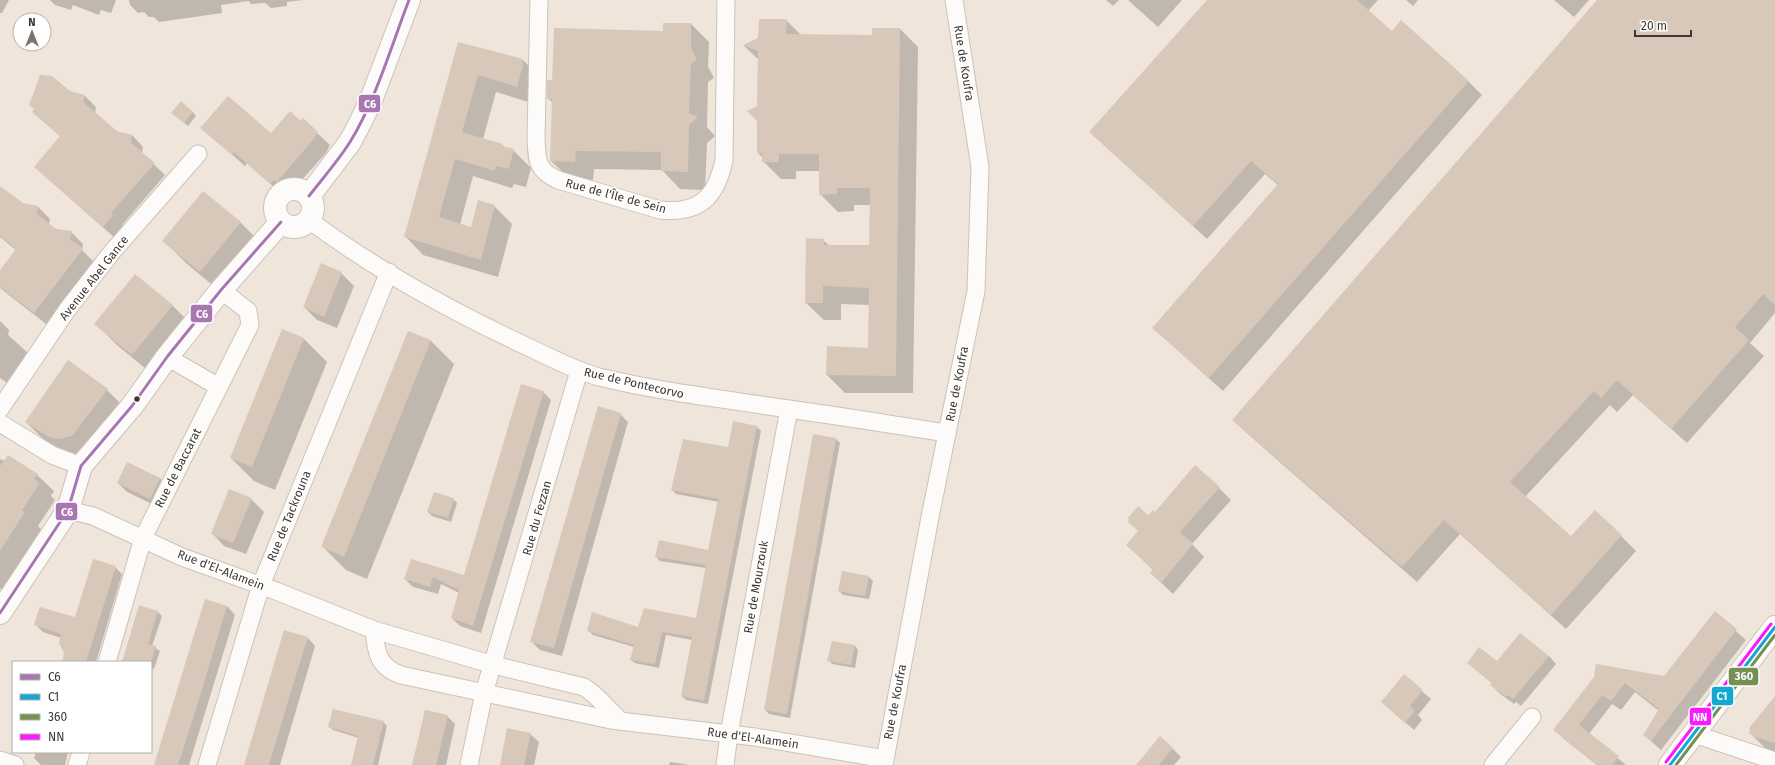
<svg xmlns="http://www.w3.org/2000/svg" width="1775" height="765" font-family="'Fira Sans',sans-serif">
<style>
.shadow{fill:#0003}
.building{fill:#d8c8b9}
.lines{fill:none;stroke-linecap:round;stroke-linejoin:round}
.minor-casing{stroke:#cbc2b9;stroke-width:19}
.tertiary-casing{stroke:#cbc2b9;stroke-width:24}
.primary-casing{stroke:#cbc2b9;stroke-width:24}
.minor{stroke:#fdfbf9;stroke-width:17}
.tertiary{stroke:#fdfbf9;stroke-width:22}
.primary{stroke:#fdfbf9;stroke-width:22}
.bus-1-casing{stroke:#fff;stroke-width:6}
.bus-2-casing{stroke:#fff;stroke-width:6}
.bus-3-casing{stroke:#fff;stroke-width:6}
.bus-4-casing{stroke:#fff;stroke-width:6}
.bus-1{stroke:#a877b2;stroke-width:3}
.bus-2{stroke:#13a7d2;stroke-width:3}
.bus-3{stroke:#768f53;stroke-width:3}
.bus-4{stroke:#f91aff;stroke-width:3}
.bus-dot{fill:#3f372f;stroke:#fff;stroke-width:1.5}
.labels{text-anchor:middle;stroke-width:3.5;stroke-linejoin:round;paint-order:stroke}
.street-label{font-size:12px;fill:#3f372f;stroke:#fff}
.line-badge{stroke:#fff;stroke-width:1.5}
.badge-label{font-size:11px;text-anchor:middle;font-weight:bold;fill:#fff}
</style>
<rect width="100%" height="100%" fill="#f0e5da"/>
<g class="shadow">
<polygon points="0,0 9,0 2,13 0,13"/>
<polygon points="50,0 116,0 111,13 101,10 99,15 73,5 71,10 55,5"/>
<polygon points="129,0 303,0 287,2 287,6 271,8 265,3 251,4 249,1 221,5 222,13 159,22 154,17 149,17 144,12 138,13 130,5"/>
<polygon points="1106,0 1119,0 1113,6"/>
<polygon points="1128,0 1182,0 1158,27"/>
<polygon points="1208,0 1378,0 1368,11 1392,32 1468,81 1482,95 1223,391 1153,328 1278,185 1265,174 1207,239 1090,132"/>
<polygon points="1406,0 1418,0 1413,6"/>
<polygon points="1554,0 1589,0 1574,17"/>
<polygon points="1599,0 1775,0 1775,313 1750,343 1764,356 1687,443 1633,395 1617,412 1610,405 1525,497 1571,538 1621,536 1636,551 1566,629 1460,534 1417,582 1249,435 1233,420"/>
<polygon points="786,20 801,35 873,36 873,29 900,29 918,47 913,393 845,393 827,375 828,347 869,349 870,305 841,304 841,320 824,320 806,303 823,240 830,246 870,246 871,205 854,205 854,211 838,212 820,194 820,171 796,171 796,179 781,179 763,161 763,158 758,153 759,60 744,46 759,39"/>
<polygon points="691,24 709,42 708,66 714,78 708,82 707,127 715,136 707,143 705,190 680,189 662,170 594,169 593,180 569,178 551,161 553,103 548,98 553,81 664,32"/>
<polygon points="459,43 523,60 541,78 535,104 496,92 483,139 502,144 505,148 513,150 531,168 526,187 514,184 512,188 473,176 460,225 471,228 494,206 512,224 498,277 423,255 406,237"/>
<polygon points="69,92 84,95 96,107 95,113 117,132 132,135 143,147 142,153 165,175 122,225 124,227 115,238 47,178 61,137 33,112"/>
<polygon points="193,112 196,116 188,126 177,117"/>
<polygon points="303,120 330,145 326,153 290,193 287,191 283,195 247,163 245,166 202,128 271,134 301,122"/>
<polygon points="0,187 22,204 38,207 50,219 49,224 56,229 71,232 83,244 82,250 94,262 46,324 0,288 0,272 16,250 0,237"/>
<polygon points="204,192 241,223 263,245 223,294 186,263 164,241"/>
<polygon points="341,273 354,286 337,328 317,320 304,307"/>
<polygon points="173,306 195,328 155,376 118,346 96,324"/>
<polygon points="0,321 9,330 8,335 28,353 7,383 0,378"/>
<polygon points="408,332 431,341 454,364 367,579 346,570 323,547"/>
<polygon points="304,339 327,362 275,490 254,481 231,458"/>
<polygon points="107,390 130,413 83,462 49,445 26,422"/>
<polygon points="543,392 551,400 481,633 460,626 452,618 459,593 441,584 438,594 413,587 405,579 411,561 464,577"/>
<polygon points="620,414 628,422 562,656 540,650 532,642"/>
<polygon points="757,427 761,431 708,704 686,700 682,696 692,640 666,635 659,668 635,663 631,660 634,647 593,635 589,631 639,628 696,620 706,568 660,561 656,557 709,551 719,502 676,494 672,490"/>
<polygon points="836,439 840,443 790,718 769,714 765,710"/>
<polygon points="8,456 37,475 54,491 51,496 55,500 38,526 41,529 2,590 0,588 0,459 5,461"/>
<polygon points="160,478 168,487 158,507 127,492 118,483"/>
<polygon points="1219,488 1231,500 1192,544 1204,557 1173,594 1151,573 1153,570 1127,545 1139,532 1148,517"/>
<polygon points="251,499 264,512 246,554 224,546 212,533"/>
<polygon points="453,499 457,503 451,522 432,516 428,512"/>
<polygon points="115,567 122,574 96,662 63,662 66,652 61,638 43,632 35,624 76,618"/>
<polygon points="869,577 873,581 869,599 843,595 839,591"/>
<polygon points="140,606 158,612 162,616 152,646 160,651 154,669 151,668 151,662 132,662"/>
<polygon points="227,606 235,615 189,765 155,765"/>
<polygon points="1715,613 1746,640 1661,750 1644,735 1659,711 1635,692 1621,710 1612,704 1589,734 1626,765 1597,765 1564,739 1555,730 1595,678 1665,677"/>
<polygon points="307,637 315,646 280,765 245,765"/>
<polygon points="855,646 858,650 855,668 832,664 829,660"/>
<polygon points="1549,656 1556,664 1521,706 1516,702 1514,704 1499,693 1492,685 1493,684 1468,663 1497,663"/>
<polygon points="1404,676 1431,699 1418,715 1422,720 1414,730 1382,702"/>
<polygon points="1775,697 1775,758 1750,733"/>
<polygon points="447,716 455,724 446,765 413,765"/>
<polygon points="383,722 387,726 378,765 352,765 359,738 333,730 329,726"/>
<polygon points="530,734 539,742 534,765 501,765"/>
<polygon points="1172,748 1181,757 1174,765 1141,765"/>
<polygon points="36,752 68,752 65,765 41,765 34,758"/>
<polygon points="670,762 690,765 669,765"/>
</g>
<g class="building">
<polygon points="1207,0 1357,0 1392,31 1401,20 1469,81 1209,378 1152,328 1278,184 1251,161 1193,226 1089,132"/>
<polygon points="1597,0 1775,0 1775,305 1763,294 1735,327 1749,340 1671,429 1617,380 1601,398 1594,391 1510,482 1571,536 1595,510 1622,535 1551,615 1444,520 1402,567 1232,420"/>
<polygon points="759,19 787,19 786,34 872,35 872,28 900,28 896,376 826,375 827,346 868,348 869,288 823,286 823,303 805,303 806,238 824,239 824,245 869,245 870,188 837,188 837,194 819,195 819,154 779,154 779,162 762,162 762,153 757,153 757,121 747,111 757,106 758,51 743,45 758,38"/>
<polygon points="663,23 691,23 691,47 697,60 691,64 689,113 698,117 689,125 688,172 661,171 661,152 576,151 575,162 550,161 552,99 547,99 547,80 552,80 554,28 663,31"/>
<polygon points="458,42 523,59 523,65 517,87 478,75 462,132 502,144 502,146 514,149 509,169 496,166 495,171 455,159 439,217 471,227 478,200 495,205 481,260 404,237"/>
<polygon points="40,75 52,76 70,91 85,95 83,102 117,131 132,135 131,143 155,163 111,213 113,215 103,227 34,167 60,136 32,112 34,109 29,105"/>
<polygon points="228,96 271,133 290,111 301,121 303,118 318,132 313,140 277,182 274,180 270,184 234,152 232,155 200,128"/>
<polygon points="181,101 193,112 184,123 171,113"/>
<polygon points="0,186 23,203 38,206 37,214 56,229 72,231 70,239 83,249 34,313 0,287 0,270 16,249 0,236"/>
<polygon points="203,191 241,222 200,272 162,241"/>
<polygon points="321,263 342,272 324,317 303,307"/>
<polygon points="135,274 173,305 132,355 94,324"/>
<polygon points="282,329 304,338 252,467 230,458"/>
<polygon points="408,331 431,340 344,557 321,547"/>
<polygon points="68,360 108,389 72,436 59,439 49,437 25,422"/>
<polygon points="521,384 544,391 473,626 451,618 459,590 433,577 430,587 404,579 411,559 464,575"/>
<polygon points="598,406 621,413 554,648 530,642"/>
<polygon points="733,421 757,426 704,701 681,696 692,637 662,632 655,664 630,660 634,645 587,631 592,612 638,627 644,608 696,618 706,565 655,557 659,540 708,550 718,499 671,490 683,439 728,447"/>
<polygon points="813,434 836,438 787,714 764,710"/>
<polygon points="8,455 38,474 34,479 40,483 22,510 25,512 0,551 0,466"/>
<polygon points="127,462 160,478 150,499 117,483"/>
<polygon points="1195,465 1220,487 1180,532 1193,544 1161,583 1150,573 1153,569 1126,545 1138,531 1128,522 1129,520 1128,518 1138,506 1148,515 1153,510 1155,512"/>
<polygon points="229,489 252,498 233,543 211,534"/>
<polygon points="434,492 454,498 448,518 427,512"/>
<polygon points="93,559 116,566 86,662 62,662 64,653 59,643 61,634 34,625 37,615 40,607 75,617"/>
<polygon points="842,571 869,576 865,596 838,591"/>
<polygon points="205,599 227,606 197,706 178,765 154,765"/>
<polygon points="139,605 158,611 148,644 156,646 151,662 122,662"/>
<polygon points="1715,611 1737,629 1651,741 1643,735 1659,709 1625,683 1611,701 1602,695 1579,725 1619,756 1612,765 1598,765 1553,730 1594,677 1596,664 1664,676"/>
<polygon points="284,630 308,637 297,672 269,765 244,765"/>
<polygon points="1520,633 1549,656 1513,699 1508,695 1506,697 1490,685 1492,683 1467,663 1479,647 1497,661"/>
<polygon points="832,641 855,645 851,665 827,661"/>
<polygon points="1404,674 1423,690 1410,706 1415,711 1405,723 1381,702"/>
<polygon points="1775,696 1775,743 1754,737 1749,733 1750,727"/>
<polygon points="333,709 384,721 373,765 351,765 358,736 328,727"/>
<polygon points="425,710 448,715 440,749 436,765 412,765"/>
<polygon points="507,728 531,733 524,765 500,765"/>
<polygon points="1160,736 1173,748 1159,765 1136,765"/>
</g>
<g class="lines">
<defs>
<g id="minor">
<path d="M539,0L536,137C537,160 536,170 558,180L660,210C699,214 716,198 724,160L726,0"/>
<path d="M309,220C376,270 451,311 526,346C550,357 573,370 599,377C661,392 724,399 788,409C841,416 894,425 947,433"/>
<polyline points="167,357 219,387"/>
<polyline points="0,409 67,310 112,252 198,154"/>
<polyline points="0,423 52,455 81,466"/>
<path d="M68,510L93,516L182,557L276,591L374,630L494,665L584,687C599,696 608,710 621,721"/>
<path d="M374,630C376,652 378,667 401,675L611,720L755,737L885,759"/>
<polyline points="107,662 143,538 250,325 248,311 221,290"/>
<polyline points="1694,734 1775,761"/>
<polyline points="0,760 15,765"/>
<polyline points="77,765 81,752"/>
<polyline points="207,765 261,585 389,272"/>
<polyline points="469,765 484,693 579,371"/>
<polyline points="725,765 729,734 789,409"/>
<polyline points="884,765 930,517 976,291 980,167 954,0"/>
<polyline points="1493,765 1532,717"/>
</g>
<g id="tertiary">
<circle cx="294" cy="208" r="19"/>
<polyline points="309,196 350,142 360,123 371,100 409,0"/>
<polyline points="0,613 68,510 81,466 132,406 167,357 221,290 281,222"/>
</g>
<polyline id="primary" points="1670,765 1775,627"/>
</defs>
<use href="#minor" class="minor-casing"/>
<use href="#tertiary" class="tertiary-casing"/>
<use href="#primary" class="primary-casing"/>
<use href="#minor" class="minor"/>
<use href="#tertiary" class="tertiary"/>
<use href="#primary" class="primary"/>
<defs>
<g id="bus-1">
<path d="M309,196C323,178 338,161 350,142C375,102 392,44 409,0"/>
<polyline points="0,613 68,510 81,466 132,406 167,357 221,290 281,222"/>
</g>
<polyline id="bus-2" points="1670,765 1775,627"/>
<polyline id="bus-3" points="1676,765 1775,635"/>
<polyline id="bus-4" points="1666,762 1771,624"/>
</defs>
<use href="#bus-1" class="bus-1-casing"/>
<use href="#bus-2" class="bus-2-casing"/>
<use href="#bus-3" class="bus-3-casing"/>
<use href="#bus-4" class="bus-4-casing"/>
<use href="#bus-1" class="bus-1"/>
<use href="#bus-2" class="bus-2"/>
<use href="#bus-3" class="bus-3"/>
<use href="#bus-4" class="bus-4"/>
</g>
<circle class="bus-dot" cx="137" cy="399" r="3.5"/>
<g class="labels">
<g class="street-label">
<text transform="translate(964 63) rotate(81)" y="4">Rue de Koufra</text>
<text transform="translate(616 196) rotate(15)" y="4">Rue de l'Île de Sein</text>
<text transform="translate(94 278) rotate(-52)" y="4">Avenue Abel Gance</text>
<text transform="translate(634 383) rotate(13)" y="4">Rue de Pontecorvo</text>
<text transform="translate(957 384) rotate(-79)" y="4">Rue de Koufra</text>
<text transform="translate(178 468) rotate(-63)" y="4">Rue de Baccarat</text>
<text transform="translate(289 516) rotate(-68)" y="4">Rue de Tackrouna</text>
<text transform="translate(537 518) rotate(-74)" y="4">Rue du Fezzan</text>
<text transform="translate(221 570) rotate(21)" y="4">Rue d'El-Alamein</text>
<text transform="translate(756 587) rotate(-80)" y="4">Rue de Mourzouk</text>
<text transform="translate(895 702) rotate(-79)" y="4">Rue de Koufra</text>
<text transform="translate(753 738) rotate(8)" y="4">Rue d'El-Alamein</text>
</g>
</g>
<g class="line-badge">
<rect x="358" y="94" width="23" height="19" rx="4" fill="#a877b2"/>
<rect x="190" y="304" width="23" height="19" rx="4" fill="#a877b2"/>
<rect x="55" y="502" width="23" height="19" rx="4" fill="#a877b2"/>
<rect x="1728" y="667" width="31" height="19" rx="4" fill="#768f53"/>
<rect x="1711" y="686" width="23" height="20" rx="4" fill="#13a7d2"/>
<rect x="1689" y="707" width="23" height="19" rx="4" fill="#f91aff"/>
</g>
<g class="badge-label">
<text x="370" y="108">C6</text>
<text x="202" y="318">C6</text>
<text x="67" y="516">C6</text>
<text x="1744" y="680">360</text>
<text x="1722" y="700">C1</text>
<text x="1700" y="721">NN</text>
</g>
<rect x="12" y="661" width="140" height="92" fill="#ffffff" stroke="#b2afac"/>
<rect x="20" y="674" width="20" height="6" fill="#a877b2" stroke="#b2afac"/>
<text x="48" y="681" font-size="12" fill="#3f372f">C6</text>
<rect x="20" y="694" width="20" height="6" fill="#13a7d2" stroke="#b2afac"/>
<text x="48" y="701" font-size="12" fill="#3f372f">C1</text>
<rect x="20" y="714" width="20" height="6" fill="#768f53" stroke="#b2afac"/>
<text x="48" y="721" font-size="12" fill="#3f372f">360</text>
<rect x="20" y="734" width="20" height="6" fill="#f91aff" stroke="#b2afac"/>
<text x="48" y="741" font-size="12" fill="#3f372f">NN</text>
<g transform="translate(32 32)"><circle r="19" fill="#ffffff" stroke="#b2afac"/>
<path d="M0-3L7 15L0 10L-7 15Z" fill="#7d746b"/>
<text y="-6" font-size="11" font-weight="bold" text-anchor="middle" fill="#3f372f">N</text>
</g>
<path d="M1635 30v6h56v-6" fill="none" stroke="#3f372f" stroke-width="2"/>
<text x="1641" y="30" font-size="12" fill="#3f372f" stroke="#ffffff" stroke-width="3" paint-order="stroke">20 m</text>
</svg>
